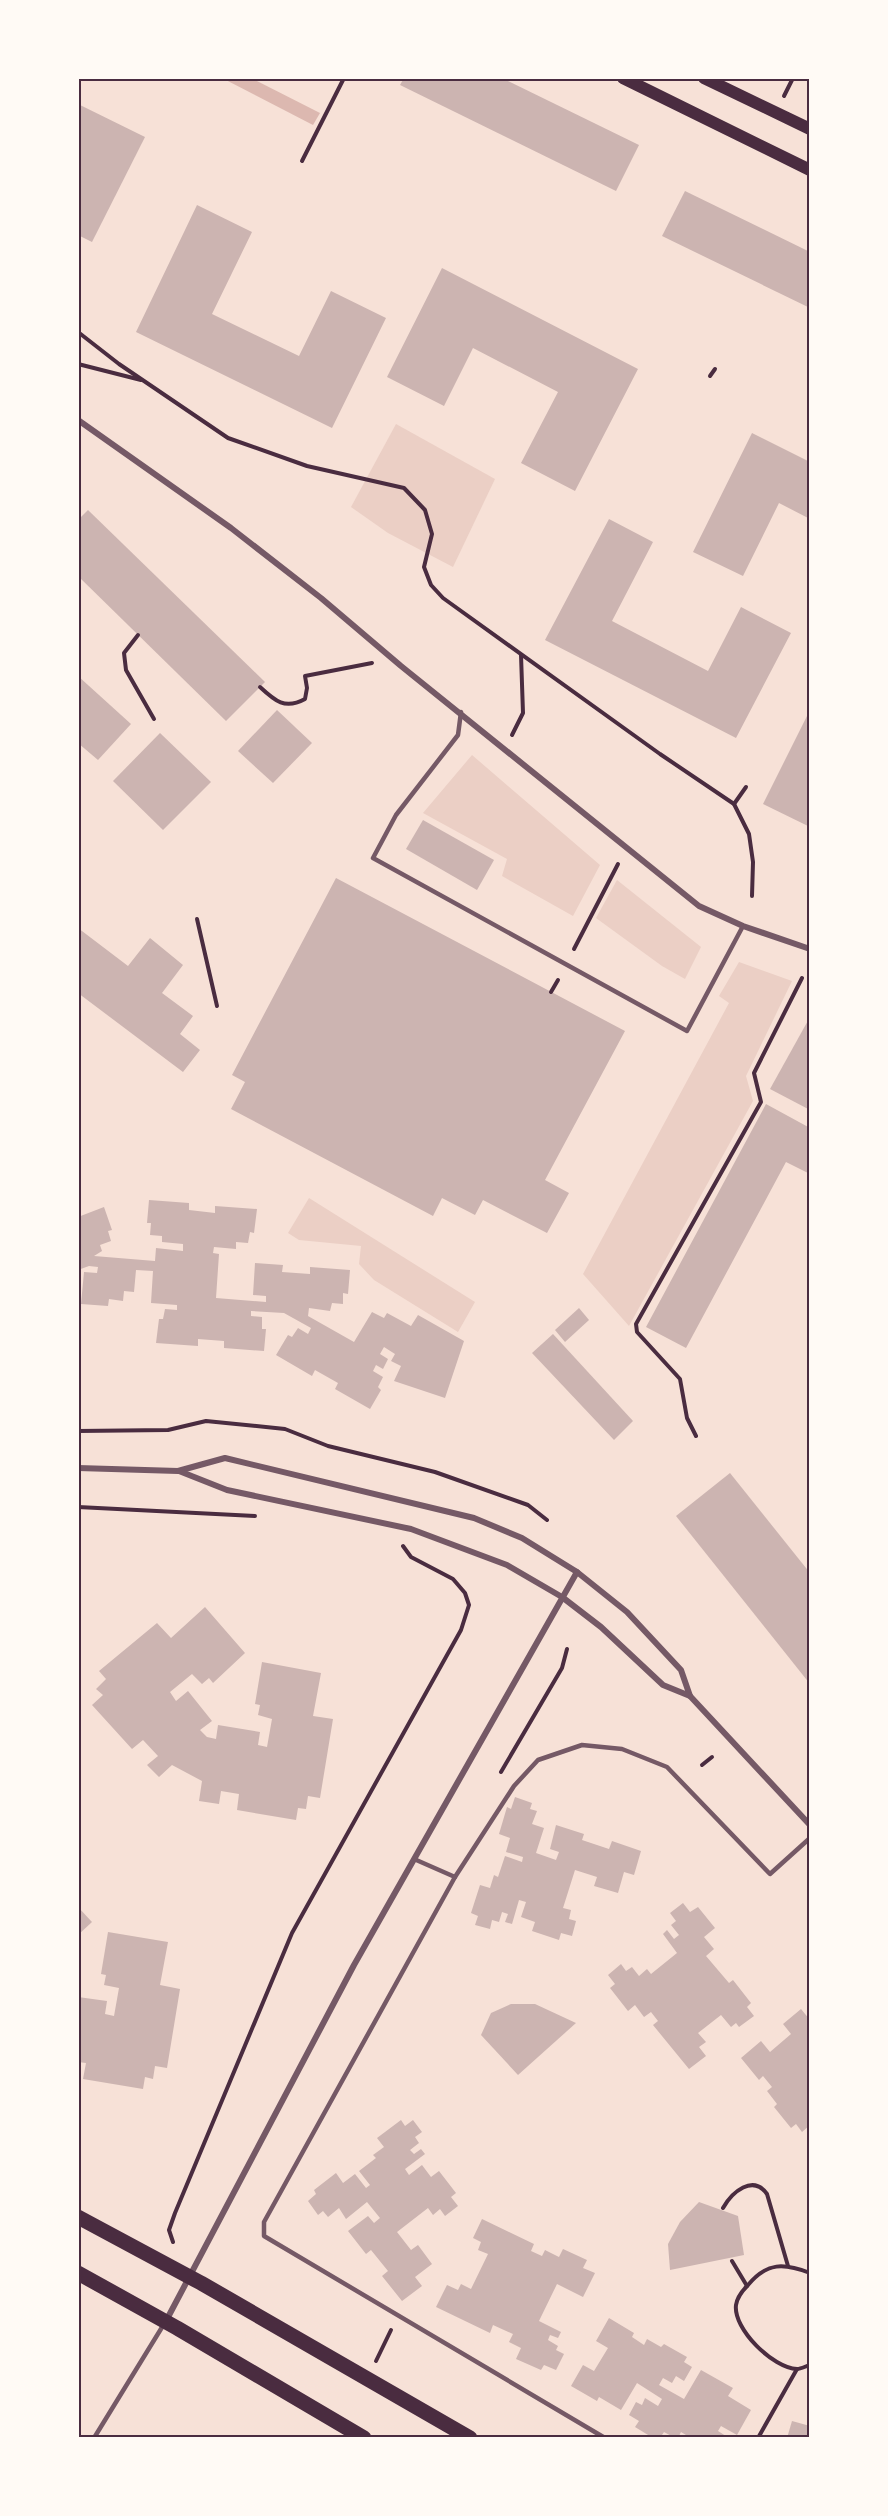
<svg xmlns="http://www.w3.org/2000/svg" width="888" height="2516" font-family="Spectral,serif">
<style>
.green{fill:#ebcfc5}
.water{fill:#dcb8b0}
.building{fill:#ccb4b1}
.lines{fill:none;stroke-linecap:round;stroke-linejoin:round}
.path{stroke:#4a2c40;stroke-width:4}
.service{stroke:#755966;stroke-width:4.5}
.minor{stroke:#755966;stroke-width:6}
.secondary{stroke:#4a2c40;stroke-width:12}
.primary{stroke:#4a2c40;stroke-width:15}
.neatline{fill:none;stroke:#4a2c40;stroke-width:2}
</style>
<rect width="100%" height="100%" fill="#f7e1d7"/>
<g class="green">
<polygon points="396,424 495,479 453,567 388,533 351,507"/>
<polygon points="472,755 600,865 573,916 502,876 507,859 423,813"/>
<polygon points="617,880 701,947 685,979 662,966 596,918"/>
<polygon points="739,962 792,981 746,1076 753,1101 629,1326 583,1274 729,1003 719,996"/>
<polygon points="309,1198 475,1302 458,1332 374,1280 359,1264 361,1246 299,1240 288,1233"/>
</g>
<polygon class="water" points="222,78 251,78 320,113 313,125"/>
<g class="building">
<polygon points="404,78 502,78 639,145 616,191 400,85"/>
<polygon points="78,104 145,137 92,242 78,235"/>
<polygon points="685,191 810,252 810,308 662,236"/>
<polygon points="197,205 252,232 212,314 299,356 331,291 386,318 332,428 136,332"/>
<polygon points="442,268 638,369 575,491 521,463 558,392 473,348 444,406 387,377"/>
<polygon points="752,433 810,462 810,519 779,503 743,576 693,552"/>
<polygon points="88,510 265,682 226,721 78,576 78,520"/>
<polygon points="609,519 653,542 612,621 708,671 741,607 791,633 736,738 545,640"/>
<polygon points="78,676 131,724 98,760 78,743"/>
<polygon points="277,710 312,743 273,783 238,751"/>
<polygon points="810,710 810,827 763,804"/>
<polygon points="160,733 211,782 163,830 113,781"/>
<polygon points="423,820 494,860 477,890 406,849"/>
<polygon points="336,878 625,1031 545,1180 569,1193 547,1233 483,1200 475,1215 442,1198 433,1216 231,1109 245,1082 232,1075"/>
<polygon points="78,928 128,966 150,938 183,965 162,993 193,1016 180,1034 200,1050 183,1072 78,993"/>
<polygon points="810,1017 810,1110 770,1089"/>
<polygon points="766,1104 810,1128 810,1174 786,1162 686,1348 646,1327"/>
<polygon points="149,1200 189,1203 189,1210 215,1213 215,1206 257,1209 254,1233 250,1232 248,1243 236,1242 236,1249 214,1247 213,1253 219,1254 216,1298 266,1302 266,1296 253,1295 255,1263 283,1265 282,1272 310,1274 310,1267 350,1270 348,1294 343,1293 343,1304 332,1303 330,1311 309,1308 308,1316 354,1342 372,1312 384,1318 387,1313 411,1326 418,1315 464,1341 445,1398 394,1381 401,1366 391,1361 395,1354 384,1347 380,1354 388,1359 383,1369 376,1365 373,1371 383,1377 378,1387 381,1390 370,1409 335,1389 338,1383 315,1370 312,1376 276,1355 288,1335 292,1337 298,1328 308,1334 311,1328 284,1313 251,1311 251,1316 262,1317 262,1329 266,1329 264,1351 224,1348 224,1341 198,1339 198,1346 156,1343 159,1319 163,1319 165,1309 177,1310 177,1305 151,1303 153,1271 136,1270 134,1292 124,1291 123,1301 109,1299 108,1306 81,1304 84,1272 97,1273 98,1267 89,1266 78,1270 78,1217 104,1207 112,1230 108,1231 111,1241 100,1245 102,1251 94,1256 155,1261 156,1248 183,1251 183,1244 162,1242 162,1236 150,1235 151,1223 147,1223"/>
<polygon points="579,1308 589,1320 565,1342 555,1330"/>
<polygon points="553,1334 633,1421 614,1440 532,1353"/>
<polygon points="730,1473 810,1573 810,1684 676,1516"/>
<polygon points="205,1607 245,1653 213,1683 209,1678 202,1684 192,1674 170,1692 176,1701 188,1691 212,1721 200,1730 207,1737 216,1739 218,1725 260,1732 258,1745 267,1747 272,1719 258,1715 260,1705 255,1704 262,1662 321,1673 313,1716 333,1719 320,1798 308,1796 306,1809 298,1808 296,1820 237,1810 239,1794 221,1791 219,1804 199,1801 202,1781 172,1765 159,1777 147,1765 158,1756 143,1740 132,1749 92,1705 103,1695 96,1689 106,1679 99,1671 157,1623 171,1638"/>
<polygon points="515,1797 532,1803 530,1809 537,1811 532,1824 544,1828 536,1853 556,1860 559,1852 550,1849 556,1825 584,1834 582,1840 609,1849 612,1841 641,1851 634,1875 624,1872 618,1893 594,1886 597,1877 575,1870 563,1908 571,1910 569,1919 576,1921 572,1936 561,1933 559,1940 532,1931 535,1922 521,1917 526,1902 519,1900 512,1924 505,1922 508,1914 502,1912 499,1922 492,1920 490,1929 475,1925 478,1916 471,1913 480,1885 490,1888 494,1875 498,1877 505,1856 522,1862 523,1857 506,1852 510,1838 499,1834 507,1807 511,1809"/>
<polygon points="683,1903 690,1912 698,1907 715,1928 704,1937 714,1949 706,1956 729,1983 733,1980 751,2003 747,2007 754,2016 739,2027 736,2023 731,2027 721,2015 698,2033 706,2042 699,2047 706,2056 689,2069 653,2025 658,2021 651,2012 644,2017 635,2005 628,2011 610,1988 615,1984 608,1975 621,1964 626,1971 632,1967 639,1976 647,1969 651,1974 677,1953 663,1934 667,1930 674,1939 679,1935 671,1925 676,1921 670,1913"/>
<polygon points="78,1907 92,1922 78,1935"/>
<polygon points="108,1932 168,1942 160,1985 180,1989 167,2068 155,2066 153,2079 145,2077 143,2089 83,2079 86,2063 78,2062 78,1997 107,2001 105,2014 114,2016 119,1988 104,1985 106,1975 101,1974"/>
<polygon points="511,2004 535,2004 576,2023 518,2075 481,2035 491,2013"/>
<polygon points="801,2009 810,2020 810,2100 808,2101 810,2112 808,2114 810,2125 802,2132 796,2124 791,2128 774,2107 777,2104 767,2091 772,2087 763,2076 759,2080 741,2058 761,2041 770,2052 791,2034 783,2024"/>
<polygon points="401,2120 405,2126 413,2120 422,2132 415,2137 419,2143 410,2150 414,2154 421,2149 425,2154 405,2169 409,2175 422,2165 431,2177 439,2171 456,2193 451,2197 458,2206 445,2216 440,2209 433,2215 428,2208 397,2232 411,2250 418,2245 432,2264 415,2277 422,2286 402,2301 382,2276 388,2271 371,2250 366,2254 348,2231 368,2216 374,2223 380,2218 367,2202 346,2219 339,2208 328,2217 323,2211 318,2215 308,2201 316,2194 314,2190 336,2173 343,2183 355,2174 366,2188 370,2185 359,2171 376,2158 373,2155 384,2147 377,2138"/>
<polygon points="699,2202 738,2216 744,2255 670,2270 668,2244 680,2222"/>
<polygon points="482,2219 534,2244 531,2251 542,2256 545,2250 559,2257 563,2249 587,2260 583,2268 595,2273 583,2297 557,2284 539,2321 561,2332 558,2338 550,2335 548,2340 558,2346 556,2350 564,2354 556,2370 544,2365 541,2370 516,2359 521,2348 509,2342 513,2334 493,2325 490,2333 436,2307 447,2285 458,2290 461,2284 471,2289 488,2254 478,2250 481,2242 473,2238"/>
<polygon points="609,2318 634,2333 632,2337 644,2345 647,2339 661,2347 664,2344 687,2357 684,2362 692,2367 684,2381 676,2376 672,2383 663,2378 659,2385 684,2399 701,2370 733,2388 728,2396 751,2410 737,2435 721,2426 718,2431 729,2438 691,2438 681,2432 678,2438 675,2438 664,2432 660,2438 653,2438 635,2427 639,2421 629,2415 636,2402 642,2405 645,2398 658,2406 662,2399 637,2383 621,2410 599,2397 597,2401 571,2386 583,2365 594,2371 608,2348 596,2341"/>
<polygon points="792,2421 810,2426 810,2438 787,2438"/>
</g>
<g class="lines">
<g class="path">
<polyline points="784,96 793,78"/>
<polyline points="302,161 344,78"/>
<polyline points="78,332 119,364 228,438 307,466 404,488 425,510 432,534 424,567 431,585 443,598 660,754 734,804 749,834 753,862 752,896"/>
<polyline points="78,364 141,380"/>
<polyline points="710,376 715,369"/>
<polyline points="138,635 124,653 126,670 154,719"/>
<path d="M260,687C275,701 285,710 305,699L307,688L305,676L372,663"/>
<polyline points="512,735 523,713 521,655"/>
<polyline points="734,804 746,787"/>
<polyline points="197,919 217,1006"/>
<polyline points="574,949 618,864"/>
<polyline points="551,992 558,980"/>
<polyline points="78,1431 168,1430 206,1421 285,1429 328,1446 435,1472 528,1505 547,1520"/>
<polyline points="696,1436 687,1418 680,1379 637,1332 636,1324 761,1102 754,1073 802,978"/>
<polyline points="78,1507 255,1516"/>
<polyline points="702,1765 712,1757"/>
<polyline points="501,1772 562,1668 567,1649"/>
<path d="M723,2208C732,2192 753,2174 767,2194L788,2266"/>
<polyline points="173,2242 169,2230 175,2213 292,1933 461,1630 469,1605 465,1593 453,1579 411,1557 403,1546"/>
<polyline points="732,2261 747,2286"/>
<path d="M810,2273C784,2263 767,2262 748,2285C743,2290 737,2298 736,2305C733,2329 773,2368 797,2369C801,2369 806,2366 810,2365"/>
<polyline points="376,2361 391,2330"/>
<polyline points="758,2438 797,2369"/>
</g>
<g class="service">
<polyline points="461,712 458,735 396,815 373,858 687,1031 743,926"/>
<polyline points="414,1859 455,1877"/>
<polyline points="94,2438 164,2324"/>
<polyline points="605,2438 264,2236 264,2222 455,1877 514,1786 538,1760 582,1745 622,1749 667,1767 770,1874 810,1838"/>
</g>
<g class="minor">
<polyline points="78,420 231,528 321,598 401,666 699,906 743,926 810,949"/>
<polyline points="78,1468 178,1471 225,1458 474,1518 522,1538 577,1572 627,1612 681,1670 690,1696 810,1825"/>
<polyline points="179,1471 227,1490 411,1529 507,1565 562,1597 601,1627 663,1685 690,1696"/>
<polyline points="166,2321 354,1965 577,1572"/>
</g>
<g class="secondary">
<polyline points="623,78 810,170"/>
<polyline points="704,78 810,129"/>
</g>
<g class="primary">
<polyline points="78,2217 201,2283 470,2438"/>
<polyline points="78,2273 177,2328 364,2438"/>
</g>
</g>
<rect width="888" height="2516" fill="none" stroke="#fffaf5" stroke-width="159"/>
<rect x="80" y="80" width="728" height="2356" class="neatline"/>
</svg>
